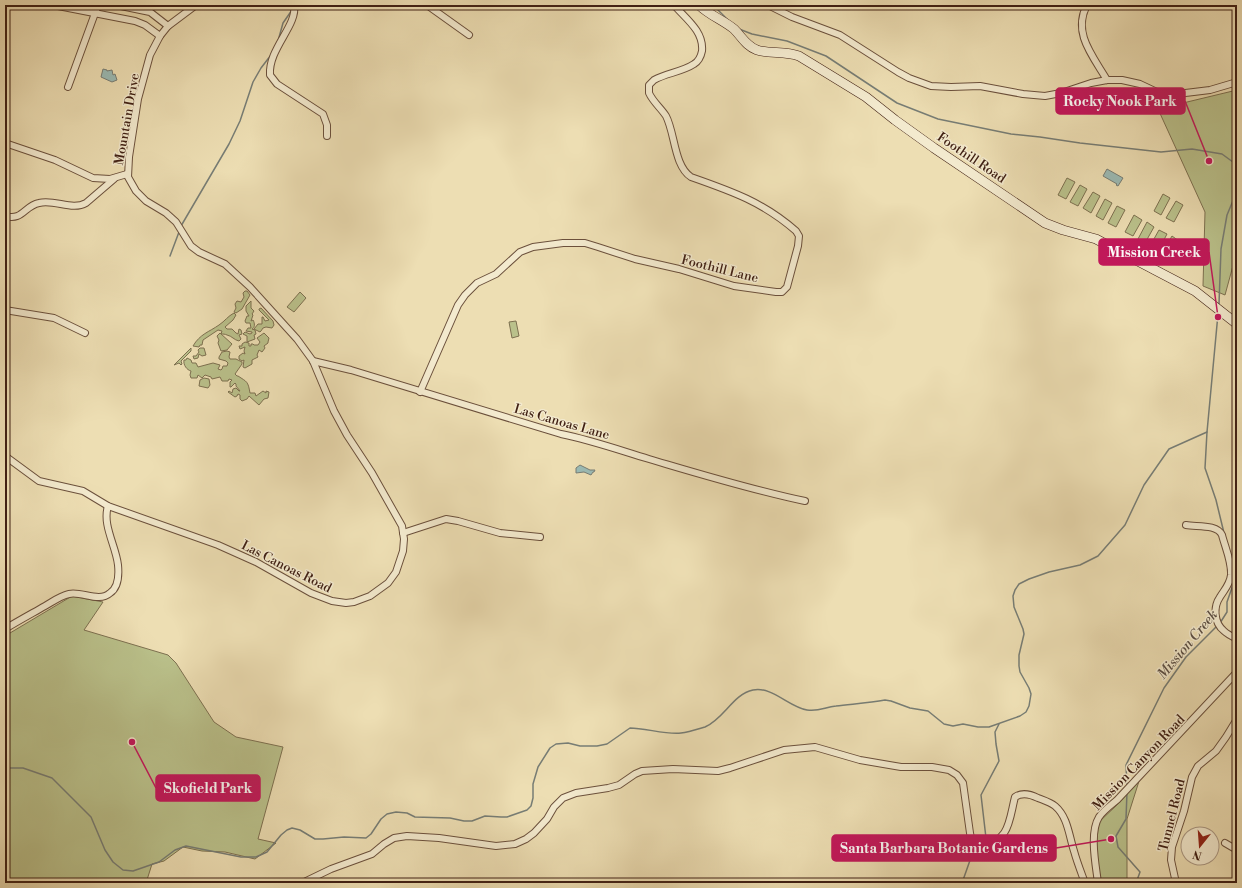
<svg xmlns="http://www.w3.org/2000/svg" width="1242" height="888" font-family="'Libre Bodoni',serif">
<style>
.green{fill:#bac18b;stroke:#7d7050}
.water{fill:#9bbbb5;stroke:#777d75}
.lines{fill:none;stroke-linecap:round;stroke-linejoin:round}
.stream{stroke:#777d75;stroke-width:1.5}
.street-casing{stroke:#6b503c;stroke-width:8}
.secondary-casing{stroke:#402014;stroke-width:10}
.street{stroke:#f3eace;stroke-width:6}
.secondary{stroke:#f3eace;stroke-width:9}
.labels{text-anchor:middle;stroke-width:3;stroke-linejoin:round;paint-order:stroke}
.street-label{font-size:13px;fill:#402014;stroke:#f3eace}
.water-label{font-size:14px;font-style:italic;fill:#5b4e44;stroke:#f3eace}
.leader{fill:none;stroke:#c2185b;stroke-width:1.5}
.callout-dot{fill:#c2185b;stroke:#f3eace;stroke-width:1.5}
.callout{fill:#c2185b;stroke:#c2185b;stroke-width:1.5}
.callout-label{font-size:14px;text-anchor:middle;font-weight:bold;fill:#fff}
</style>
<rect width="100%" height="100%" fill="#eddeb3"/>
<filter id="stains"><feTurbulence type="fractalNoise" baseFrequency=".005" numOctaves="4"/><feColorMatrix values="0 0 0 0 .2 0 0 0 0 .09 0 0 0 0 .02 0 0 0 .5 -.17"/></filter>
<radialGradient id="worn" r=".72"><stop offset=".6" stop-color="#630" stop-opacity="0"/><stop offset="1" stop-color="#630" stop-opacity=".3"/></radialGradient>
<g class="green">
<polygon points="1237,90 1237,251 1225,295 1203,286 1205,212 1158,109"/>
<polygon points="1067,178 1075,182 1066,199 1058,195"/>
<polygon points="1080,185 1087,189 1078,206 1070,202"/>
<polygon points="1093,192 1100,196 1091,213 1083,208"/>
<polygon points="1163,194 1170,198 1161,215 1154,211"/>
<polygon points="1105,199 1112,203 1103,220 1096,216"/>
<polygon points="1176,201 1183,205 1174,222 1166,218"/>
<polygon points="1117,206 1125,210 1116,227 1108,223"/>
<polygon points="1134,215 1142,220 1133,236 1125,232"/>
<polygon points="1147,222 1154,227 1145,243 1138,239"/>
<polygon points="1159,230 1167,234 1158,251 1150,246"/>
<polygon points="1172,236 1179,241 1170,257 1162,253"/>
<polygon points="245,291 247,291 250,295 242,309 236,313 234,312 236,308 235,304 237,301 241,302 244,297 243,293"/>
<polygon points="300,292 306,298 294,312 287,307"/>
<path d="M251,301V308L254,311L252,314L253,315L251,321L253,320C255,323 255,328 252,329L255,330L256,334L254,335L255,339L247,342V336L243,334L245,332L250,334L252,333V332L246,331L248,328H251L250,323H246L245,321L247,316H249L246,311V306Z"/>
<polygon points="261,308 273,321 274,325 272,328 266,327 263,328 261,331 260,332 254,329 258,324 262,324 262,317 263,317 265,321 269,320 259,310 259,309"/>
<path d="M234,313L236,315L233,320L225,327L227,329H232L236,333L238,334L239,329L241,330L242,334L239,335L241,339L239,341C234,340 232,336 227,335C225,334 223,334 221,334L222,331L218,330L203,340L202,345H200L199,347L193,346C200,334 209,332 219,325C225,321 228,316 234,313Z"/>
<polygon points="516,321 519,336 512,338 509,322"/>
<polygon points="220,333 232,344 227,350 221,351 218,343 219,340 217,336"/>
<polygon points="264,333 269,338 268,342 268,343 264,346 265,348 262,352 259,350 257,355 258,357 252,360 252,364 245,368 243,367 244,360 242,361 239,359 239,356 243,353 245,354 244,351 245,347 240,349 239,346 242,346 242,344 245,342 249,343 249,346 251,346 251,344 253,344 254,345 258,345 260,342 257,338"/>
<polygon points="191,348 191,351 181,361 182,364 181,365 179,363 174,365"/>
<polygon points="200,348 204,348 206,355 202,356 199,354 198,358 194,359 193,356 196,356 199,352 198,350"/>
<path d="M227,351L230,352L229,357L230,359H236L242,362V364L235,374L237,376H238C247,382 248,381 250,393H255L256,396L263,391L266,393V391L269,392L268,398L264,399L259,405L249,396L247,399L242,401L240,399V395L238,394L237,396L235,397L228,392L229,391L232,393L233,389L236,388L239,391H240L236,386V384L235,383L231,387H230V382L232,380L229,379L228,381H222L220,377L212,379L211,377L205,375L202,378L198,375L197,378H191L190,375L191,371C187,370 183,365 184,360H186L187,358L191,360L192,363H196L198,367L213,363L220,365L218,369L221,370L222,369L223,366H227L228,363L226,361L219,359V357L222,352Z"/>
<polygon points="204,378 209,379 210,385 208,388 199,386 200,380"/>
<polygon points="72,596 103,602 84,630 168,655 176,663 214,722 236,737 283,747 258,839 276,843 255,859 225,852 202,851 183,847 164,861 152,864 146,883 5,883 5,636"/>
<polygon points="1140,778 1127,819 1127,883 1098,883 1096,830 1100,821 1118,804"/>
</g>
<g class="water">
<polygon points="103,69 107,70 107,71 112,70 113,75 115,74 117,80 112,82 101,77"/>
<polygon points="1107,169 1123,178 1118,186 1116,185 1117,184 1103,176"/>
<polygon points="580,465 590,470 595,470 594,472 593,472 591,475 584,472 576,473 576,468"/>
</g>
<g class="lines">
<g class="stream">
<polyline points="713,5 729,21"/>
<polyline points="739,29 752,34 787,41 826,56 897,103 938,119 1011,134 1040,137 1080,143 1161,152 1192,149 1222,154 1237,165"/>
<polyline points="278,41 283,23 292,10"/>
<polyline points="181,226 229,144 240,121 253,82 261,68 271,55"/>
<polyline points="170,256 179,232"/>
<polyline points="1219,304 1221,249 1227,215 1237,191"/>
<polyline points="1218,314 1207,432 1205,468 1216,500 1224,533"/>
<polyline points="1220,623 1227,612 1227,602 1235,579 1233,574"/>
<path d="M5,768H23L52,778L91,817L105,850L113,862L123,870L133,871L159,862L175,850L186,846L241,857H256L267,852L281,835L287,830L292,828L300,830L315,839H323L344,837L366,838L371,834L381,819L387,814L396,812L407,813L415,817L450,818L464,821H472L485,816L501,817H507L527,810L531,806L533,798V784L538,767L550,748L556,744L568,743L580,746H597L607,744L630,728C645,728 667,735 681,733C689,732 698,729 705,727C724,719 733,694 753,690C772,686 789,707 807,710C819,712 825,707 836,706C852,704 869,703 885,700L891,701L910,708L928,711L944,724L953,726L963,724L978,727H989L1020,716L1026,712L1029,706L1031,694L1029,688L1020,672L1019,666V655L1024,634L1023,629L1014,607L1013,596L1015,590L1019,584L1029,579L1049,572L1080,565L1098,556L1125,525L1144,485L1169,449L1207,432"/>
<polyline points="1127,787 1126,765 1164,688 1186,657 1218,625"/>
<polyline points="1127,792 1126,819 1116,836 1118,847 1140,872 1136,883"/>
<polyline points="981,842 986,838 981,795 999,761 996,744 995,732 999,724"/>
<polyline points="962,883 974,849 977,846"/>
</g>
<defs>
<g id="street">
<polyline points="53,5 135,21 145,25 160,36"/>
<polyline points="116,5 150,12 168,26"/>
<path d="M294,5C298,25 268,49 270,75L277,84L323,114L327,125V136"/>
<polyline points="427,5 469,35"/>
<polyline points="768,5 792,17 840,35 898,72 909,78 931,86 951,87 980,86 1023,94 1045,96 1061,93 1091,83 1107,80 1122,80 1140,84 1157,92 1169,95 1210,90 1237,82"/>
<path d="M1087,5C1072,33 1093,56 1107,80"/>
<polyline points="68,87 98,5"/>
<polyline points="5,143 55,160 93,178 110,179 127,174"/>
<path d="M5,216C23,221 24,206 39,203C55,199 72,211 86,203L114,179"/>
<polyline points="5,310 54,318 85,333"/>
<path d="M313,361L351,370L561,434C591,440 619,450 649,459C700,474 752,490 805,501"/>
<path d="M420,392L458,305L465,295L477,283L496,274L520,252L533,247L563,243H585L598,247L635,259L679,269L734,286L776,292H782L787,287L798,246L799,236L796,231C763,202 731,191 691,177C674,166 675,133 666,116C661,108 653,102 649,93V85L654,80C666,73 682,72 694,64C699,61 701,56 702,51C704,31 685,18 674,5"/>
<polyline points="5,456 39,481 83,491 108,506 218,545 256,562 311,593 332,601 346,603 354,602 370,596 388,583 396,572 403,551 404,539 402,526 372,473 347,435 334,411 313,361 297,339 250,287 225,264 199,252 191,246 176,222 166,213 146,201 136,191 128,177 129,157 138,99 150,55 160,36 168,26 196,5"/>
<path d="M1186,525C1197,527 1217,524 1222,535C1225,547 1232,562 1231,575C1230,584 1225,589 1220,597C1213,607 1214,623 1224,631C1227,634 1233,637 1237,639"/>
<polyline points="403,533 446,519 458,521 500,533 540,537"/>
<path d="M5,629C18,621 31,614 45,606C52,602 60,596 69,594C82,591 99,603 110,593C119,587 119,575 118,565C116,546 102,525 108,506"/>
<polyline points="1225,843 1237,850"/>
<path d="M302,883L331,869L372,854L384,844L394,838L407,836L439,838L496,846L515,844L526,839L534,833L547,819L554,807L563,798L576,793L608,788L619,785L635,774L642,771L673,769L718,771L730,768L784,750L815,747L860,760L901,767H932L949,770L957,775L963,783L970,833C971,840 973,846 981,845C1010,842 1009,820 1015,797C1022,792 1030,794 1038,798C1043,800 1050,802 1055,806C1068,817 1069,836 1074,851C1077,862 1081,872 1085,883"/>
<path d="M1098,883C1096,866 1089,833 1099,817C1103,811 1111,805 1117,800L1237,672"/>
<polyline points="1176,883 1171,860 1172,847 1184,811 1192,777 1198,766 1216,751 1226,737 1237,719"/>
</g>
<path id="secondary" d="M699,5C709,15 723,20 734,29C742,37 746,46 757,50C770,54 785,51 799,56L866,97L895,120L934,148L1045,223L1063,230L1096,239L1195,291L1237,324"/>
</defs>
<use href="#street" class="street-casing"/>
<use href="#secondary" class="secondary-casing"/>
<use href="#street" class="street"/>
<use href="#secondary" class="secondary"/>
</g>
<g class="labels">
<g class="street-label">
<text transform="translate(126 119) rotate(-80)" y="5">Mountain Drive</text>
<text transform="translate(972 157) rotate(34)" y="5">Foothill Road</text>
<text transform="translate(720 268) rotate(14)" y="5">Foothill Lane</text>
<text transform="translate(562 421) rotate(16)" y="5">Las Canoas Lane</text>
<text transform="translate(287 566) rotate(27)" y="5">Las Canoas Road</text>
<text transform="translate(1138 762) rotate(-46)" y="5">Mission Canyon Road</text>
<text transform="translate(1171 815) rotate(-76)" y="5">Tunnel Road</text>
</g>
<g class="water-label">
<text transform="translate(1187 644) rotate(-50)" y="5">Mission Creek</text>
</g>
</g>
<path class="leader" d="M1209 161L1185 101M1218 317L1209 252M132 742L156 788M1111 839L1056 848"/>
<g class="callout-dot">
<circle cx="1209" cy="161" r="4"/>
<circle cx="1218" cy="317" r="4"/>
<circle cx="132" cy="742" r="4"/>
<circle cx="1111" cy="839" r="4"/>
</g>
<g class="callout">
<rect x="1056" y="88" width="129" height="26" rx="4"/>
<rect x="1099" y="239" width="110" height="26" rx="4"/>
<rect x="156" y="775" width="104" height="26" rx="4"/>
<rect x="832" y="835" width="224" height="26" rx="4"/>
</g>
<g class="callout-label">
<text x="1120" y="106">Rocky Nook Park</text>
<text x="1154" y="257">Mission Creek</text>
<text x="208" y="793">Skofield Park</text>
<text x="944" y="853">Santa Barbara Botanic Gardens</text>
</g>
<rect width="1242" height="888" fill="none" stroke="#eddeb3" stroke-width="20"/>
<rect x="6" y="6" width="1230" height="876" fill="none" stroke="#402014" stroke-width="2"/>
<rect x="10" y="10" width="1222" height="868" fill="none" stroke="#402014"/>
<g transform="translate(1200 846) rotate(197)"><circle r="19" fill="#f3eace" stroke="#ab9984"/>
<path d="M0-3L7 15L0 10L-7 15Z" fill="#8f2418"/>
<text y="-6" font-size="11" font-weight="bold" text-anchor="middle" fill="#402014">N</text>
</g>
<rect width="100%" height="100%" filter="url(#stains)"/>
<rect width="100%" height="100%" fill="url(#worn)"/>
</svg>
